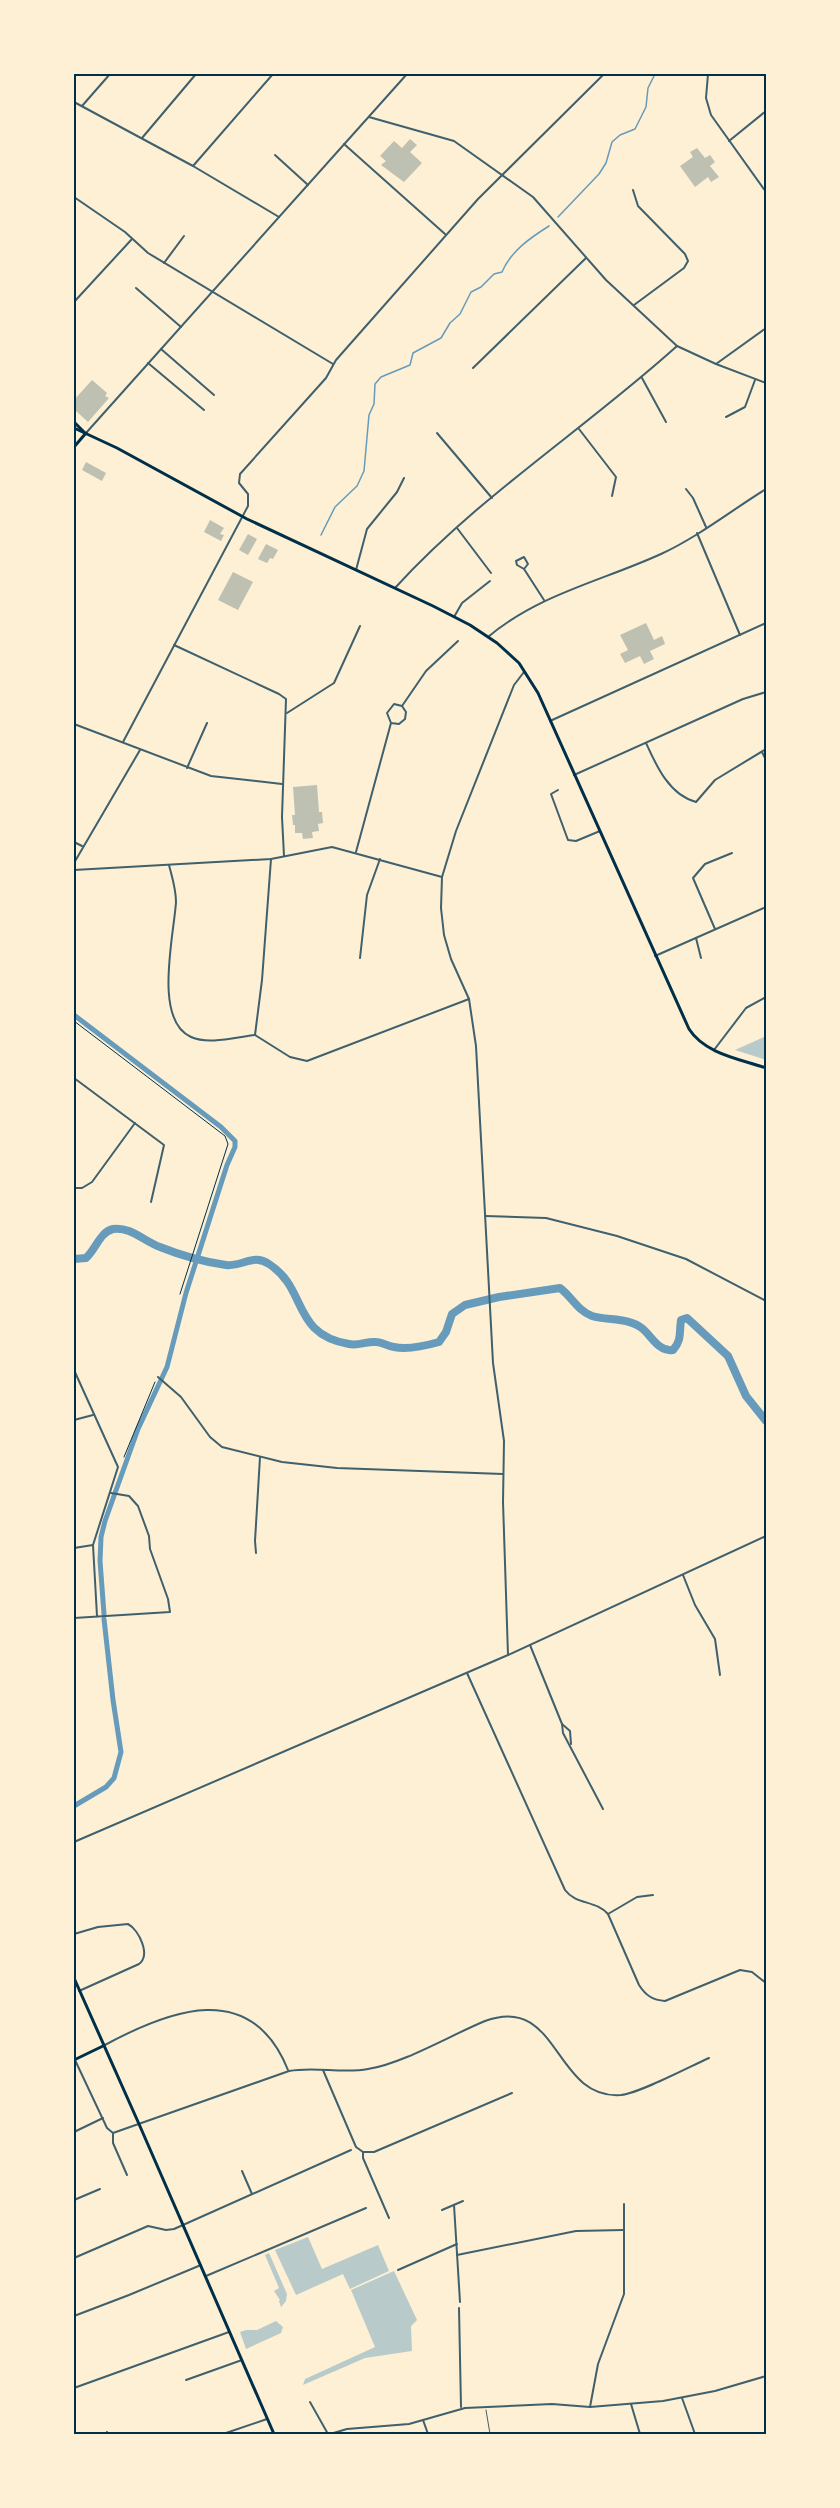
<svg xmlns="http://www.w3.org/2000/svg" width="840" height="2508" font-family="'Source Sans 3',sans-serif">
<style>
.green{fill:#b9caca}
.lines{fill:none;stroke-linecap:round;stroke-linejoin:round}
.stream{stroke:#669bbc;stroke-width:1.5}
.canal{stroke:#669bbc;stroke-width:5}
.river{stroke:#669bbc;stroke-width:8}
.building{fill:#bec0b2}
.path{stroke:#003049;stroke-width:1}
.service{stroke:#3f606c;stroke-width:1}
.minor{stroke:#3f606c;stroke-width:2}
.tertiary{stroke:#3f606c;stroke-width:2}
.secondary{stroke:#003049;stroke-width:3}
.neatline{fill:none;stroke:#003049;stroke-width:2}
</style>
<rect width="100%" height="100%" fill="#fdf0d5"/>
<g class="green">
<polygon points="766,1036 766,1060 735,1050"/>
<polygon points="308,2237 322,2269 378,2245 389,2271 350,2289 343,2274 296,2295 275,2250"/>
<polygon points="269,2253 287,2294 286,2301 281,2307 279,2301 280,2300 274,2291 279,2288 265,2255"/>
<polygon points="394,2271 417,2320 411,2326 412,2351 365,2358 303,2385 305,2379 375,2347 351,2290"/>
<polygon points="276,2321 283,2327 281,2333 246,2349 240,2332 246,2330 257,2330"/>
</g>
<g class="lines">
<g class="stream">
<polyline points="558,217 599,174 606,163 612,142 620,135 635,129 646,107 648,88 655,74"/>
<path d="M321,535L335,507L357,486L364,471L369,415L374,404L375,384L381,377L410,365L413,353L441,338L450,323L460,314L471,292L481,287L494,274L502,272C511,251 530,238 549,226"/>
</g>
<g class="canal">
<polyline points="74,1015 221,1127 235,1141 235,1147 227,1165 186,1293 167,1367 138,1429 105,1521 101,1537 100,1561 104,1614"/>
<polyline points="74,1806 106,1787 114,1778 121,1752 113,1700 104,1619"/>
</g>
<path class="river" d="M74,1259L86,1258C96,1249 100,1232 113,1229C130,1226 145,1242 160,1247C180,1255 204,1262 226,1265C243,1267 253,1253 269,1264C308,1289 291,1334 349,1344C359,1346 367,1341 376,1342C382,1342 387,1346 394,1347C408,1350 425,1346 439,1342L446,1332L452,1314L465,1305L499,1297L560,1288C572,1297 577,1310 592,1316C608,1321 629,1317 643,1329C652,1337 659,1352 673,1350C682,1340 679,1333 681,1320L687,1318L728,1356L746,1396L766,1421"/>
</g>
<g class="building">
<polygon points="410,139 417,145 410,152 422,163 404,182 381,165 386,161 380,156 394,141 402,148"/>
<polygon points="697,148 705,158 710,155 715,162 710,166 719,177 711,182 708,177 695,187 680,166 693,157 690,152"/>
<polygon points="92,380 107,393 105,396 109,398 88,422 76,411 74,413 74,400"/>
<polygon points="86,462 106,473 102,481 82,470"/>
<polygon points="210,520 224,528 220,534 224,535 221,541 204,532"/>
<polygon points="248,534 257,539 248,555 239,550"/>
<polygon points="266,544 278,550 273,559 270,558 267,563 258,559"/>
<polygon points="233,572 253,582 238,610 218,600"/>
<polygon points="646,623 654,640 662,636 665,644 650,651 654,659 644,664 640,656 625,663 620,654 628,650 620,635"/>
<polygon points="317,785 319,812 322,812 323,823 318,824 319,831 312,832 313,838 303,839 302,833 295,833 295,825 293,825 292,815 295,815 293,787"/>
</g>
<g class="lines">
<g class="path">
<polyline points="74,1021 225,1136 228,1144 180,1294"/>
<polyline points="124,1457 155,1382"/>
</g>
<polyline class="service" points="486,2410 490,2434"/>
<g class="minor">
<polyline points="708,74 706,98 711,115 766,192"/>
<polyline points="74,102 193,166 279,217"/>
<polyline points="82,106 110,74"/>
<polyline points="369,117 454,141 533,197 606,280 677,346 716,364 766,383"/>
<polyline points="142,138 196,74"/>
<polyline points="729,141 766,111"/>
<polyline points="344,144 445,234"/>
<polyline points="275,155 308,185"/>
<polyline points="193,166 273,74"/>
<polyline points="633,190 638,206 685,254 688,261 684,268 634,305"/>
<polyline points="74,197 125,232 148,253 333,364"/>
<polyline points="164,263 184,236"/>
<polyline points="136,288 181,327"/>
<polyline points="74,302 132,239"/>
<polyline points="161,349 214,395"/>
<polyline points="148,363 204,410"/>
<polyline points="716,364 766,328"/>
<polyline points="473,368 586,258"/>
<polyline points="642,378 666,422"/>
<polyline points="726,417 745,407 755,380"/>
<polyline points="579,429 616,477 612,496"/>
<polyline points="437,433 492,498"/>
<polyline points="686,489 693,498 706,527"/>
<polyline points="457,528 491,573"/>
<polyline points="697,533 740,635"/>
<polyline points="524,569 528,564 524,557 516,561 517,565 524,569 544,600"/>
<polyline points="356,570 367,529 397,492 404,478"/>
<path d="M395,588C479,496 585,429 677,346"/>
<polyline points="454,617 462,603 490,581"/>
<path d="M488,637C539,594 602,581 661,554C698,537 732,510 766,489"/>
<polyline points="174,645 279,694 286,699 282,817 284,856"/>
<polyline points="402,706 426,671 458,641"/>
<polyline points="287,713 334,683 360,626"/>
<polyline points="550,721 766,623"/>
<polyline points="74,724 211,776 282,784"/>
<polyline points="123,742 248,506 248,494 239,483 240,474 326,378 336,360 478,199 604,74"/>
<path d="M646,743C656,765 669,795 696,802L715,780L766,749"/>
<polyline points="762,752 766,760"/>
<polyline points="187,768 207,723"/>
<polyline points="574,775 743,699 766,692"/>
<polyline points="558,790 551,794 568,840 576,841 600,831"/>
<polyline points="74,842 82,846"/>
<polyline points="356,852 391,723 387,713 394,704 402,706 406,712 405,719 399,724 391,723"/>
<polyline points="74,863 140,750"/>
<path d="M169,865C172,877 176,889 176,902C174,935 153,1020 191,1037C209,1045 236,1037 255,1035"/>
<polyline points="74,870 271,859 332,847 442,877"/>
<polyline points="715,929 693,878 705,864 732,853"/>
<polyline points="696,938 701,958"/>
<polyline points="360,958 367,895 380,859"/>
<polyline points="255,1035 290,1057 307,1061 469,999"/>
<polyline points="255,1035 262,980 271,859"/>
<polyline points="714,1050 746,1008 766,997"/>
<polyline points="74,1078 164,1145 151,1202"/>
<polyline points="74,1188 82,1188 92,1182 135,1123"/>
<polyline points="485,1216 546,1218 617,1236 686,1259 766,1301"/>
<polyline points="74,1370 118,1467 93,1545 97,1616"/>
<polyline points="158,1377 181,1397 210,1437 222,1447 282,1462 337,1468 503,1474"/>
<polyline points="74,1420 93,1415"/>
<polyline points="74,1548 93,1545"/>
<polyline points="256,1553 255,1541 260,1457"/>
<polyline points="683,1575 695,1605 715,1639 720,1675"/>
<polyline points="74,1618 170,1612 168,1599 150,1549 149,1536 138,1506 129,1496 111,1493"/>
<polyline points="530,1645 562,1724 563,1733 603,1809"/>
<polyline points="508,1655 766,1536"/>
<path d="M467,1673L565,1890C576,1905 596,1900 608,1914L639,1985C646,1996 653,2000 665,2001L740,1970L752,1972L766,1983"/>
<polyline points="562,1724 570,1731 571,1744"/>
<polyline points="608,1914 637,1897 653,1895"/>
<path d="M74,1934L98,1927L128,1924C139,1930 151,1955 139,1964L79,1991"/>
<path d="M103,2046C169,2010 251,1978 288,2070"/>
<polyline points="75,2060 107,2128 113,2133"/>
<polyline points="323,2070 356,2147 363,2152 374,2152 512,2093"/>
<polyline points="74,2132 103,2118"/>
<path d="M113,2133L289,2071C315,2066 342,2074 368,2069C402,2064 451,2035 485,2021C560,1993 553,2100 621,2095C640,2093 689,2067 709,2058"/>
<polyline points="113,2133 113,2143 127,2175"/>
<polyline points="363,2152 363,2158 389,2218"/>
<polyline points="242,2171 252,2194"/>
<polyline points="74,2200 100,2189"/>
<polyline points="454,2205 460,2302"/>
<polyline points="442,2210 463,2201"/>
<polyline points="457,2255 576,2231 623,2230"/>
<polyline points="74,2258 148,2226 166,2230 174,2229 351,2150"/>
<polyline points="398,2270 457,2244"/>
<polyline points="206,2276 366,2208"/>
<polyline points="459,2308 461,2407"/>
<polyline points="74,2316 129,2295 201,2265"/>
<polyline points="186,2380 242,2360"/>
<polyline points="74,2388 229,2332"/>
<polyline points="682,2398 695,2434"/>
<polyline points="310,2402 328,2434"/>
<polyline points="631,2404 640,2434"/>
<polyline points="590,2407 598,2364 624,2294 624,2204"/>
<polyline points="423,2420 428,2434"/>
<polyline points="107,2432 108,2434"/>
<polyline points="223,2434 267,2419"/>
<polyline points="330,2434 347,2429 409,2424 465,2408 552,2404 590,2407 663,2401 715,2391 766,2376"/>
</g>
<g class="tertiary">
<polyline points="86,433 407,74"/>
<polyline points="655,956 766,907"/>
<polyline points="74,1842 508,1655 503,1502 504,1441 493,1363 476,1046 469,999 451,959 444,935 441,908 442,877 456,831 514,685 524,672"/>
</g>
<g class="secondary">
<polyline points="74,422 84,432"/>
<path d="M74,428L117,448L247,519L433,606L470,625L497,643L519,663L538,693L689,1029C705,1054 740,1059 766,1068"/>
<polyline points="74,447 86,433"/>
<polyline points="74,1978 139,2124 274,2434"/>
<polyline points="74,2060 103,2046"/>
</g>
</g>
<rect width="840" height="2508" fill="none" stroke="#fdf0d5" stroke-width="150"/>
<rect x="75" y="75" width="690" height="2358" class="neatline"/>
</svg>
